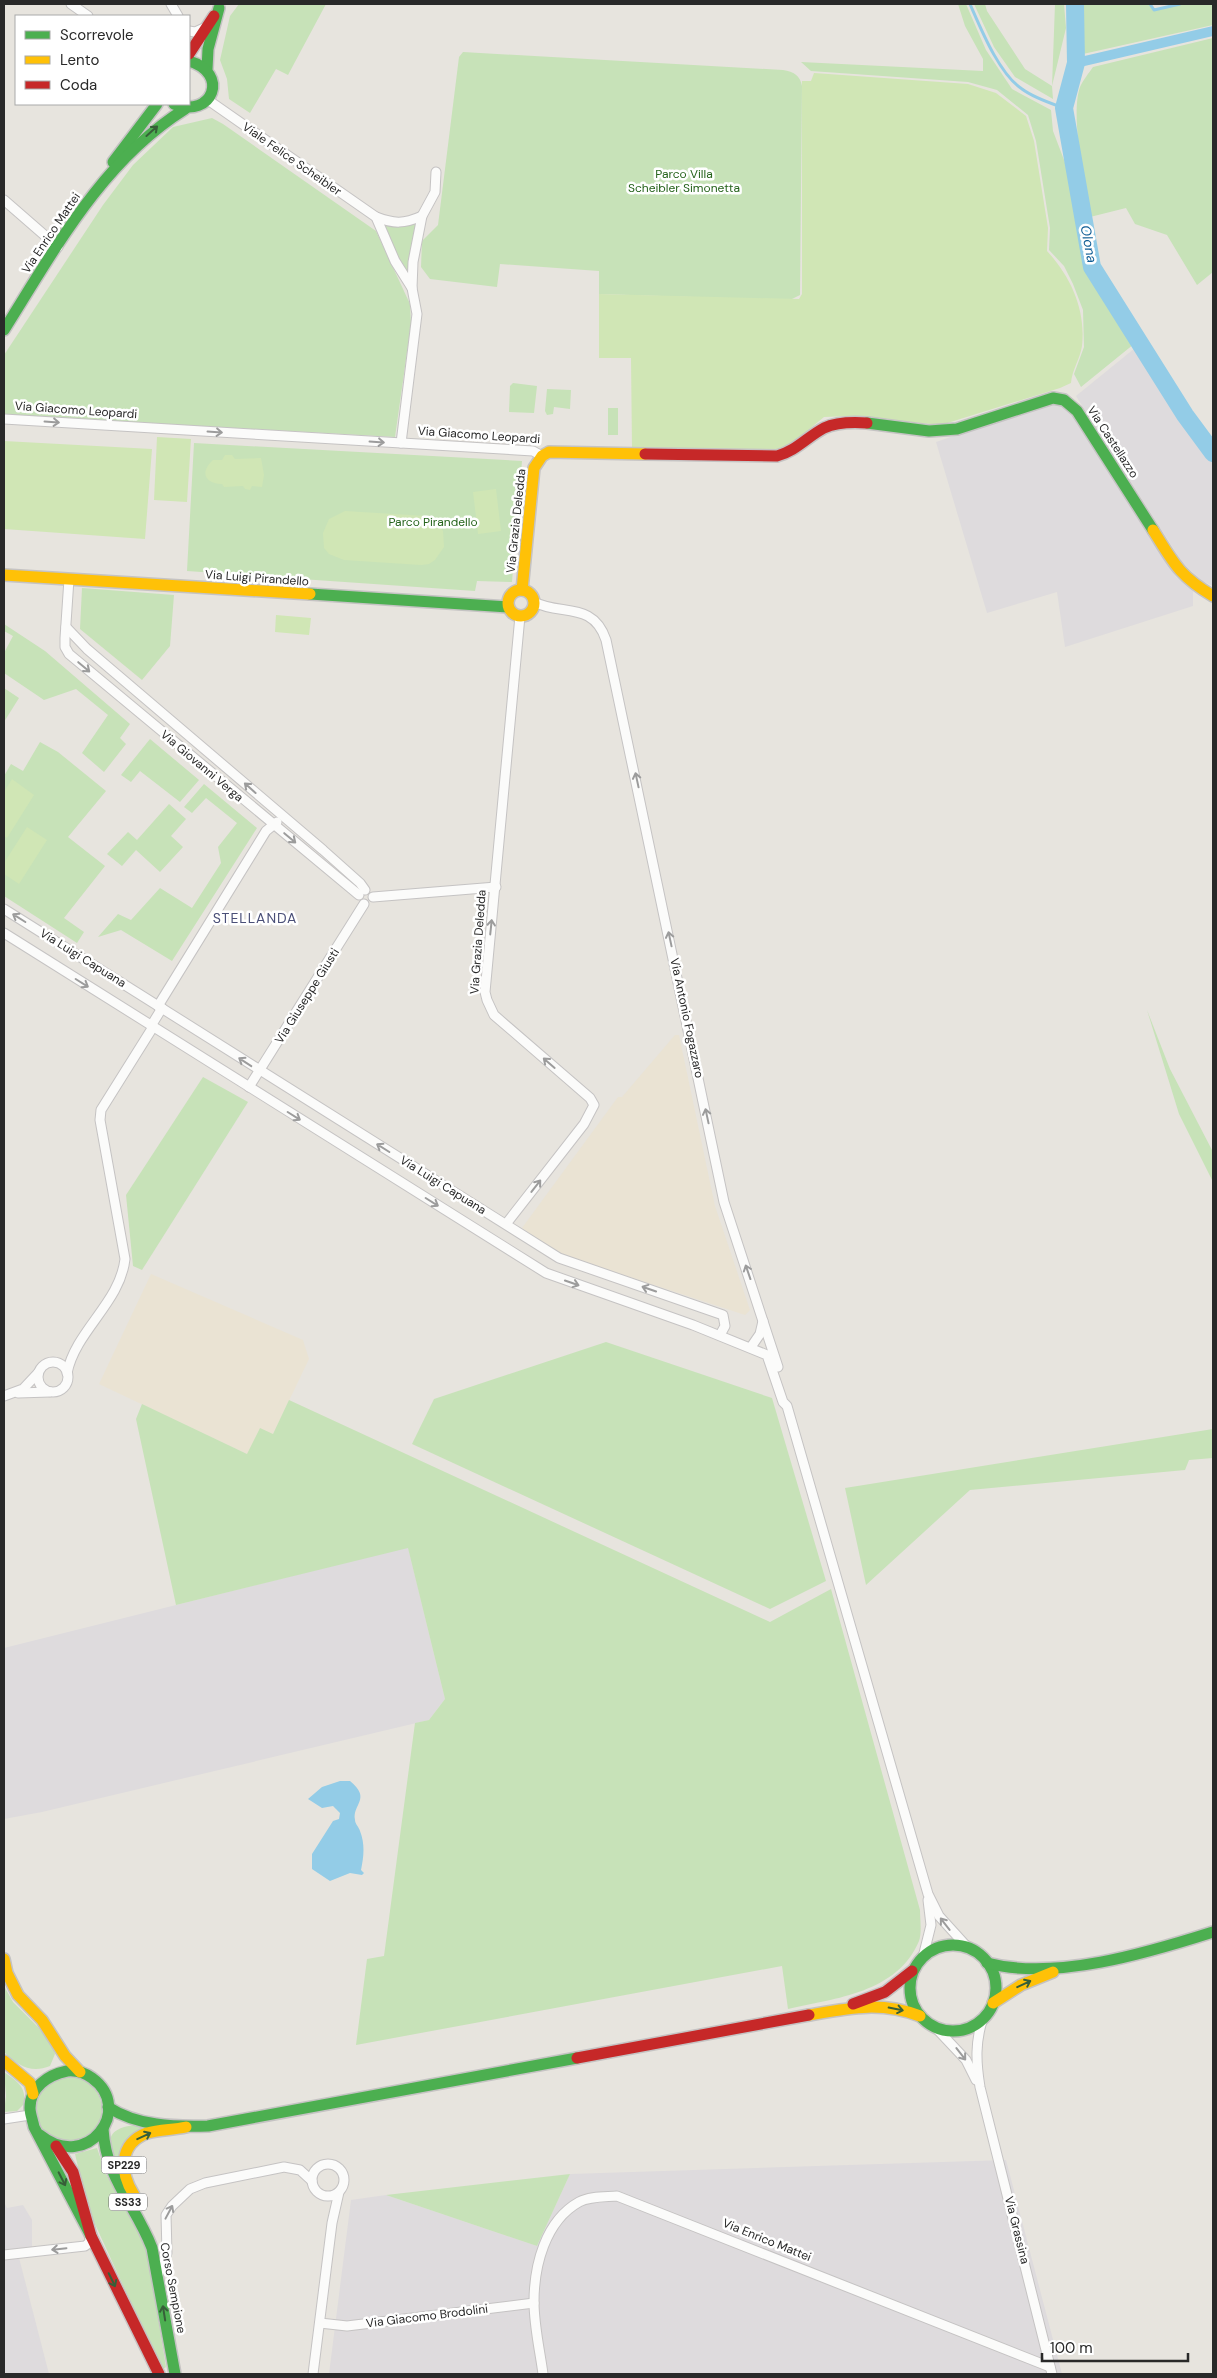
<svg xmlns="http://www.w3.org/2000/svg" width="1217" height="2378" font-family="'DM Sans',sans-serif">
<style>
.industrial{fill:#dedbdd}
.education{fill:#eae3d3}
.green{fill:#c7e2b8}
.pitch{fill:#d0e6b5}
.water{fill:#93cce7}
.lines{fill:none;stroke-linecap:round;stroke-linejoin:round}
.stream{stroke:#93cce7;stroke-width:3}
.canal{stroke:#93cce7;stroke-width:10}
.river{stroke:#93cce7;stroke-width:18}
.street-casing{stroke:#c5c3c3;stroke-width:11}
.fast-casing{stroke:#c5c3c3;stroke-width:14}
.slow-casing{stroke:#c5c3c3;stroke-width:14}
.jam-casing{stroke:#c5c3c3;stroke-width:14}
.street{stroke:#fbfbfa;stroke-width:9}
.fast{stroke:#4caf50;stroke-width:11}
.slow{stroke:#ffc107;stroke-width:11}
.jam{stroke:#c62828;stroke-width:11}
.oneway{stroke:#375f39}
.oneway2{stroke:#9c9c9c}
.labels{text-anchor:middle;stroke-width:5;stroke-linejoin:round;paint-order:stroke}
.shield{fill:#fff;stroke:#696969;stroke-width:1}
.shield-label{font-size:11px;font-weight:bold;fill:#292929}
.street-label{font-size:12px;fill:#292929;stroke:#fff}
.park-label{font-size:12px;fill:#25631b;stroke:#fff}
.water-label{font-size:14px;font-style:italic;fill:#105e95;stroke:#fff}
.neighbourhood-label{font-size:14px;letter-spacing:1px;fill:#4a4f78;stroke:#fff}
</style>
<rect width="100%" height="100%" fill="#e7e4de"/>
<g class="industrial">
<polygon points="1140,344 1185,415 1213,453 1213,586 1202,581 1182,562 1076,396"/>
<polygon points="1051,403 1059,403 1073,413 1081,423 1176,577 1193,591 1193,606 1065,647 1057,592 987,613 936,442"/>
<polygon points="408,1547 445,1699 429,1720 42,1812 4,1819 4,1648"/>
<polygon points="1006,2160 1062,2374 329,2374 351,2200 386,2195 537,2246 570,2174"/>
<polygon points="4,2202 7,2208 23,2205 32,2220 32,2248 17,2250 49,2374 4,2374"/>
</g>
<g class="education">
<polygon points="675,1035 679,1035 715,1206 750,1310 745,1315 557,1253 522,1228 618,1097 622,1097"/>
<polygon points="151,1274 303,1340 309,1359 273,1434 247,1454 99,1384"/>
</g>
<g class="green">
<polygon points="239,4 326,4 288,75 276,69 250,113 229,99 227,79 220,60 230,16"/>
<polygon points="958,4 966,4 986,50 1012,89 1051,110 1053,131 1069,173 1088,270 1134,344 1081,387 1074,374 1084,347 1083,310 1073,284 1064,266 1049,250 1050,228 1036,141 1028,115 997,90 968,82 811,71 801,62 983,71 983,59 965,26"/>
<polygon points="974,4 985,4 987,11 1025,69 1052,86 1055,4 1064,4 1066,28 1052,86 1053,99 1015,77 994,47"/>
<polygon points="1080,4 1151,4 1156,10 1182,4 1213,4 1213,25 1083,54"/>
<path d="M1213,38V272L1197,285L1167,235L1135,224L1126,208L1090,217C1085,185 1070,116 1080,87C1083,80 1089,73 1093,67Z"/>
<path d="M463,52L783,70C794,72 800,75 802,86L800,295L790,300L599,294V271L500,264L497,287L430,279L421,267L422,241L438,225L459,57Z"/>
<polygon points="212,118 223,124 376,231 410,304 411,324 395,437 4,415 4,355 103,205 133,165 173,127"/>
<polygon points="419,220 410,257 409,278 382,225 403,227"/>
<polygon points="513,383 537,386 534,413 509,412 510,386"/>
<polygon points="547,389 571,390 570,409 554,407 553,414 547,415 545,411"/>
<rect x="608" y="408" width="10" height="27"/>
<polygon points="194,443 522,461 512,582 477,581 475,591 187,571"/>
<polygon points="82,588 174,595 170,646 142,680 80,629"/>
<polygon points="4,624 45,651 130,724 120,738 126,744 104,772 82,753 108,715 76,689 44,700 4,673 4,653 13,636 4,631"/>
<polygon points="4,688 19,698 4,722"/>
<polygon points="150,739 199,780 180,802 140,771 131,782 121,775"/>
<polygon points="40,742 58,752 106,791 68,837 105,866 64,918 84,932 77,943 4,896 4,776 11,764 23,771"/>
<polygon points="204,784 257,828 172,961 121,930 98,937 118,914 131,920 160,888 192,908 221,863 218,847 237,823 206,798 192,813 184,807"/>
<polygon points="169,804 186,819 171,836 183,847 160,872 136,850 122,866 107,854 128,832 137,840"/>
<polygon points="1147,1010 1170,1069 1213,1152 1213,1182 1179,1114"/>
<polygon points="203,1077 248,1102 142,1270 133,1266 126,1195"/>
<polygon points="606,1342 772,1398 826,1581 770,1609 412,1444 434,1399"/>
<path d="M289,1400L770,1622L831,1589L920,1910C920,1919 922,1933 919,1941C897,1993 836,1998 788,2009L782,1966L356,2045L367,1959L384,1956L415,1723L429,1720L445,1699L408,1548L176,1605L136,1419L142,1404L247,1454L260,1428L273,1434Z"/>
<polygon points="1213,1429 1213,1458 1189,1460 1185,1470 970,1490 866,1585 845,1488"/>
<path d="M4,1986L13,2002L38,2027L53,2047L55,2054L50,2066C31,2074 17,2065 4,2052Z"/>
<path d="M4,2072C17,2081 28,2088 23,2105L17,2111L4,2112L6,2096Z"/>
<circle cx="69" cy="2110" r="33"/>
<path d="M134,2125L148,2126L117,2168C107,2145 103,2129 134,2125Z"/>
<polygon points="97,2148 106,2174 137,2226 147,2249 166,2367 162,2370 88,2209 75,2154"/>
<polygon points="570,2174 537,2246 386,2195"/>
</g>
<g class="pitch">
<path d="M814,73L968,84L996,93L1026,116L1034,141L1048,228L1047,251C1071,277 1086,310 1082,346C1080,359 1072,370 1071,383L1060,388L941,425L851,416L824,417L784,450L632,449L631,358H599V294L799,299L802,294V81H811Z"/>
<polygon points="157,437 191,439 187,502 154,500"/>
<polygon points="4,441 152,449 145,539 4,529"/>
<path d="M225,455H232L235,459L261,458L264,475L262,487L252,486L250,490L245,489L243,486L224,487L222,484C204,483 200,472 213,460H222Z"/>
<polygon points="496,489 501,531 478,534 473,492"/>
<polygon points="345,511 426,516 436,521 443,531 444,547 435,560 429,564 421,565 344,560 329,554 324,548 323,533 329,519"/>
<polygon points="276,615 311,618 309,635 275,632"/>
<polygon points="12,779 34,795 7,838 4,836 4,792"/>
<polygon points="27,827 47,840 19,884 4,874 4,863"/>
</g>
<path class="water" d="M340,1781H350C372,1799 352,1804 355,1820C355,1824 359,1827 360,1831C365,1844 364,1856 361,1870L364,1873L362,1875L350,1873L330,1881L312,1869V1854L333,1821L339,1819L340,1813L333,1806L322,1808L308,1799L322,1787Z"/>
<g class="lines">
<g class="stream">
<path d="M970,4C981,29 999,74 1022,89C1034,98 1050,103 1064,108"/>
<polyline points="1150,4 1154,10 1180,4"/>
</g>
<polyline class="canal" points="1076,63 1213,31"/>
<polyline class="river" points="1075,4 1076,63 1064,108 1092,267 1185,415 1213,453"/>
<defs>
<g id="street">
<polyline points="71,4 88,16"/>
<polyline points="171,4 178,16"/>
<polyline points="189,31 195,32 206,27"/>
<polyline points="208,100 376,217 395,261 412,288"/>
<polyline points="4,200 58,247"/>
<path d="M376,217C394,224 404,224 422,216"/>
<polyline points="4,419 533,451 542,456"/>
<polyline points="401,443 417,314 412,288 413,262 422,216 435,192 436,172"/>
<polyline points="69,579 65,638 65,647 69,654 359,895"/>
<path d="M534,602C561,616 593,601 606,640L724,1202L778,1367"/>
<polyline points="66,627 87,649 323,850 360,883 365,890"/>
<polyline points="373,897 496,887"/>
<polyline points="4,909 559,1258 723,1315 725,1326 720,1335"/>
<polyline points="4,933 546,1273 693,1325 767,1355 783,1402 787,1406 928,1894 939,1916 969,1949"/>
<polyline points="158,1006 266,831 277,822"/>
<polyline points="151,1026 162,1008"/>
<polyline points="249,1087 364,904"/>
<polyline points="506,1224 584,1124 594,1105 590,1098 494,1015 487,1000 485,992 520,616"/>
<polyline points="751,1347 760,1334 763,1321"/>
<circle cx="53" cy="1377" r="15"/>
<path d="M67,1373C76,1330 120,1303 125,1259L100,1120L101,1110L153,1027"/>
<polyline points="18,1393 50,1392"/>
<polyline points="4,1396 23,1389 38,1373"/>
<polyline points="923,1957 931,1925 928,1900"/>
<path d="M983,2018C975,2042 976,2062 980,2087L1052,2374"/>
<polyline points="935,2027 966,2060 976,2080"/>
<polyline points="4,2119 30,2115"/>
<circle cx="328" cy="2180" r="16"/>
<polyline points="4,2255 85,2246 89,2243 91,2236"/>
<polyline points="158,2275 167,2253 166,2215 172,2206 190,2189 205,2183 284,2167 300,2170 312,2181"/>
<polyline points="320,2323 347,2326 534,2303"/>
<polyline points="313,2374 332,2223 339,2192"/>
<path d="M543,2374C540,2351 534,2326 534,2302C534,2266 545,2221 579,2202C590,2196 605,2197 617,2196L1050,2367"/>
</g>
<g id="fast">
<polyline points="207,69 208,49 219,8"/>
<path d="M174,104C213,119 230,73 189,61"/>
<polyline points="113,162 157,104"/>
<path d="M4,330C55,249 102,161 185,109"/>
<polyline points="867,423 929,431 957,429 1053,398 1064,400 1077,411 1153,530"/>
<polyline points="310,594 508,607"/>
<circle cx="953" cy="1988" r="43"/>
<path d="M987,1963C1055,1981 1147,1953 1213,1932"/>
<path d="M108,2107C137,2126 174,2127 208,2126L577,2058"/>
<path d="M103,2129C106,2179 135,2204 152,2248L175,2374"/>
<path d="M40,2135C87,2173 135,2109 92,2078C85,2073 76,2070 67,2071C48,2075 30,2087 30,2108C30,2114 33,2121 34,2127L91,2236"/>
</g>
<g id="slow">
<path d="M1153,530C1173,562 1179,576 1213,596"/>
<polyline points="4,575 310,594"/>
<polyline points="522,590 534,468 542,456 549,452 645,454"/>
<circle cx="521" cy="603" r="13"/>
<polyline points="4,1959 7,1973 18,1995 42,2020 65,2056 80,2072"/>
<polyline points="993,2003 1021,1985 1053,1972"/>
<path d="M809,2015C849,2008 881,2001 920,2016"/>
<polyline points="4,2061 30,2083 33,2094"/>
<path d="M134,2195C120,2173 118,2144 147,2133C160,2129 173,2130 186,2127"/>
</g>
<g id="jam">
<polyline points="189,54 214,16"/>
<path d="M645,454L777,456C796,451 807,437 824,428C837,422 853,422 867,423"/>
<polyline points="853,2004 885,1992 912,1971"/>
<polyline points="577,2058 809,2015"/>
<polyline points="56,2146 73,2172 91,2236 159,2374"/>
</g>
</defs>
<use href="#street" class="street-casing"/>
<use href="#fast" class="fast-casing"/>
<use href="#slow" class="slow-casing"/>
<use href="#jam" class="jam-casing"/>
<use href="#street" class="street"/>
<use href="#fast" class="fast"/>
<use href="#slow" class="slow"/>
<use href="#jam" class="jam"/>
</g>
<defs><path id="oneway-shaft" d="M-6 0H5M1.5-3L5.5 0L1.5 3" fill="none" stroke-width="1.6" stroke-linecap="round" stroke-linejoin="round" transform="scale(1.25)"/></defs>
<g class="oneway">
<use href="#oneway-shaft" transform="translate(152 131) rotate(-42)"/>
<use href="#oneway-shaft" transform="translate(1024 1984) rotate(-25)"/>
<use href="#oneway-shaft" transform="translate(896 2009) rotate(11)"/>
<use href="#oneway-shaft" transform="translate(144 2136) rotate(-25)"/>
<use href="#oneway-shaft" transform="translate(62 2179) rotate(63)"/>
<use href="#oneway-shaft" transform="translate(112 2280) rotate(64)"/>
<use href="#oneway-shaft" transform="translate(164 2313) rotate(-99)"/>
</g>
<g class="oneway2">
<use href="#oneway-shaft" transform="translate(52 422) rotate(4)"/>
<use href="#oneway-shaft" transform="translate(215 432) rotate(4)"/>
<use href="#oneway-shaft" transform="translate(377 442) rotate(4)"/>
<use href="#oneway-shaft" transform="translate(84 667) rotate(40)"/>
<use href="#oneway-shaft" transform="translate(637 780) rotate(-102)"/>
<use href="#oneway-shaft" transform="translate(250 788) rotate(-138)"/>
<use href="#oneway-shaft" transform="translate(290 838) rotate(40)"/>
<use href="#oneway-shaft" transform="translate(19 918) rotate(-148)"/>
<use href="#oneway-shaft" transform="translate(491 927) rotate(-84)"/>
<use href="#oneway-shaft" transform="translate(670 939) rotate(-102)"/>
<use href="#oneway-shaft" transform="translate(82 983) rotate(32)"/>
<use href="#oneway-shaft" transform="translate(245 1062) rotate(-147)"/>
<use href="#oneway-shaft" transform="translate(549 1063) rotate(-139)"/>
<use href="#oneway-shaft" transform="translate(294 1116) rotate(32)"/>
<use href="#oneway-shaft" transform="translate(707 1116) rotate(-102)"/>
<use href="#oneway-shaft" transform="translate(383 1148) rotate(-148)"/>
<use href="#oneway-shaft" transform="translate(536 1186) rotate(-52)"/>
<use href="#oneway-shaft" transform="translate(432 1202) rotate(32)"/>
<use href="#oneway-shaft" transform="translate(748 1272) rotate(-109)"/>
<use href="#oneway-shaft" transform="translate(572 1283) rotate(19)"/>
<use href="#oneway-shaft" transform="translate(649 1289) rotate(-161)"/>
<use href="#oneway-shaft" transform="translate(945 1924) rotate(-128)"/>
<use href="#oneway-shaft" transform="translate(961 2054) rotate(52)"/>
<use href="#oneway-shaft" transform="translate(169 2212) rotate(-62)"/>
<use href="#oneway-shaft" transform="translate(59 2249) rotate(174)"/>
</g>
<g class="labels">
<g class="shield">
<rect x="101.5" y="2156.5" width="45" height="17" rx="4"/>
<rect x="109" y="2193.5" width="38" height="17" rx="4"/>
</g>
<g class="shield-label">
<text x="124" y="2169">SP229</text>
<text x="128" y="2206">SS33</text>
</g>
<g class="street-label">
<text transform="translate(292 159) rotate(35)" y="4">Viale Felice Scheibler</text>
<text transform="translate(51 233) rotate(-56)" y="4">Via Enrico Mattei</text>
<text transform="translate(76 410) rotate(4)" y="4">Via Giacomo Leopardi</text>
<text transform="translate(479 435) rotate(4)" y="4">Via Giacomo Leopardi</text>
<text transform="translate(1113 442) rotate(57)" y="4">Via Castellazzo</text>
<text transform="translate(516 521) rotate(-84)" y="4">Via Grazia Deledda</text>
<text transform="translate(257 578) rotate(4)" y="4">Via Luigi Pirandello</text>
<text transform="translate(202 766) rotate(40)" y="4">Via Giovanni Verga</text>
<text transform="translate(478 942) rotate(-86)" y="4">Via Grazia Deledda</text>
<text transform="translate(83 958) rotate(32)" y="4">Via Luigi Capuana</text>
<text transform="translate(307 996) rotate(-58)" y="4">Via Giuseppe Giusti</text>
<text transform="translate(687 1018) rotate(78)" y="4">Via Antonio Fogazzaro</text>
<text transform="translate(443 1185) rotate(32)" y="4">Via Luigi Capuana</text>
<text transform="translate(1017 2230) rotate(76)" y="4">Via Grassina</text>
<text transform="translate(767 2240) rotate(22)" y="4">Via Enrico Mattei</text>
<text transform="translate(173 2288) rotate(79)" y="4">Corso Sempione</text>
<text transform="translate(427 2316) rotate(-7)" y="4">Via Giacomo Brodolini</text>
</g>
<g class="park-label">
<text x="684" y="178">Parco Villa<tspan x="684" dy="14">Scheibler Simonetta</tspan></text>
<text x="433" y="526">Parco Pirandello</text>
</g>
<g class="water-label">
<text transform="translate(1089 244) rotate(79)" y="5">Olona</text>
</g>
<g class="neighbourhood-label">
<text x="255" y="923">STELLANDA</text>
</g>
</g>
<rect width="1217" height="2378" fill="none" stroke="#292929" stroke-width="10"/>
<rect x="15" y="15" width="175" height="90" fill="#ffffff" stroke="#a9a9a9"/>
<rect x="25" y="31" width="25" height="8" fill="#4caf50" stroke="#a9a9a9"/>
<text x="60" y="40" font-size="15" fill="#292929">Scorrevole</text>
<rect x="25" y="56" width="25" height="8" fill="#ffc107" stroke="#a9a9a9"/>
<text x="60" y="65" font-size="15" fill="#292929">Lento</text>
<rect x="25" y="81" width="25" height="8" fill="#c62828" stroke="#a9a9a9"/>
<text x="60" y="90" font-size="15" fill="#292929">Coda</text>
<path d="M1042 2353v8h146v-8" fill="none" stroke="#292929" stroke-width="2.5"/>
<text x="1050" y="2353" font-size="15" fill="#292929" stroke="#ffffff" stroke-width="4" paint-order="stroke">100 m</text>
</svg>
